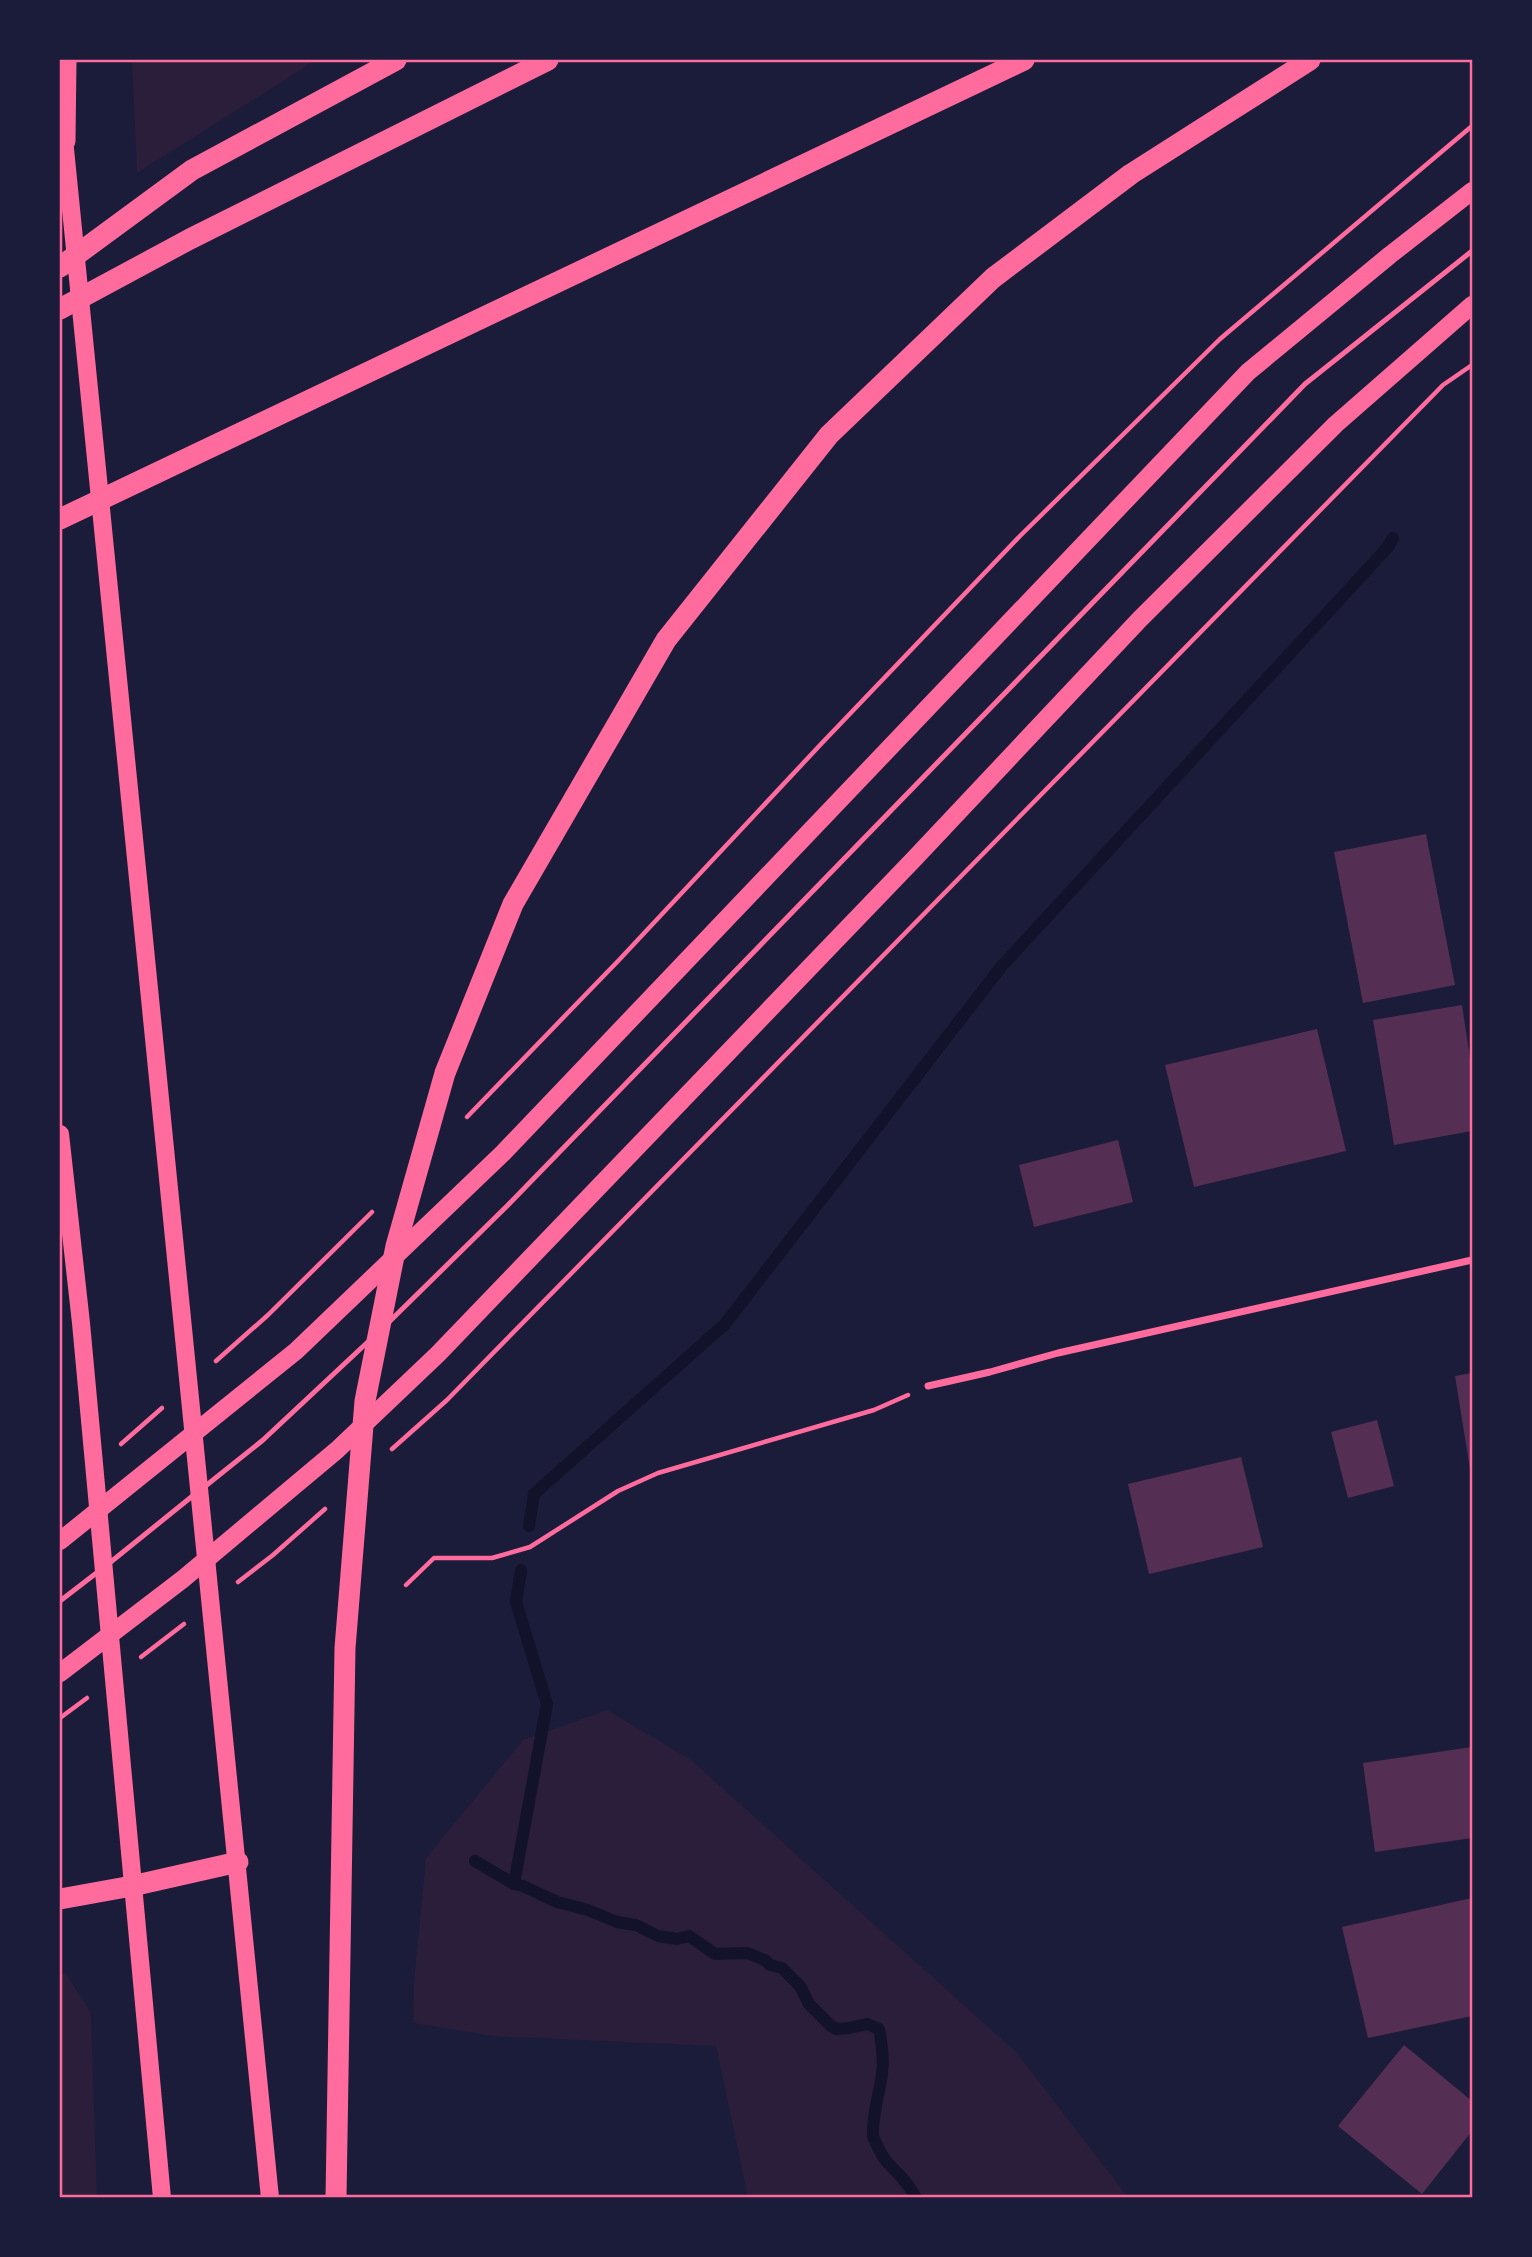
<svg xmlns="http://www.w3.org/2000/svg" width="1532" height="2257" font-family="Rubik,sans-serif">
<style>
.green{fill:#2a1e3b}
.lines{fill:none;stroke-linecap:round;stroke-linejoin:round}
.stream{stroke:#12122b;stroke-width:12}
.building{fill:#542f53}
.path{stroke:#ff6b9d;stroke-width:4.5}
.service{stroke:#ff6b9d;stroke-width:5}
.minor{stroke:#ff6b9d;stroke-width:7}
.primary{stroke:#ff6b9d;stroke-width:18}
.motorway{stroke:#ff6b9d;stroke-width:21}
.neatline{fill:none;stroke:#ff6b9d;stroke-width:2.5}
</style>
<rect width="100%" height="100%" fill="#1b1b3a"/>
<g class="green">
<polygon points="132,60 316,60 137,173"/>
<polygon points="607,1710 691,1760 1016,2052 1128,2197 748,2197 716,2046 493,2036 413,2023 414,1982 426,1858 523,1740"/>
<polygon points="60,1974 66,1974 91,2013 97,2197 60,2197"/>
</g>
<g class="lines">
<g class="stream">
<polyline points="529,1526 534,1494 725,1324 1001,967 1388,547 1393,538"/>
<path d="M475,1861L514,1884L523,1886L557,1902L588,1910L617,1922L636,1925L658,1936L677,1939L689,1936L715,1954L747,1953L765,1960L770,1965L782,1968L800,1986L809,2004L831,2026L836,2029L849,2028L867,2024L879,2029C882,2044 884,2059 882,2074C879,2095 872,2116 873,2136C875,2142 883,2158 887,2162C897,2173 909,2183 916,2198"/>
<polyline points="514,1884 547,1704 516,1602 521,1570"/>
</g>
</g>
<g class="building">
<polygon points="1426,834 1455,985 1363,1003 1334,852"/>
<polygon points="1462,1005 1472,1071 1472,1131 1394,1145 1373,1020"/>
<polygon points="1317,1029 1346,1151 1194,1187 1165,1065"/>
<polygon points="1118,1140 1133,1202 1034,1227 1019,1165"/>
<polygon points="1472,1373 1472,1475 1471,1475 1455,1376"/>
<polygon points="1377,1420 1394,1486 1348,1498 1331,1432"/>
<polygon points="1241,1457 1263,1547 1149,1574 1128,1484"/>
<polygon points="1472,1747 1472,1838 1375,1852 1363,1763"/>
<polygon points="1472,1898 1472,2016 1368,2038 1342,1927"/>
<polygon points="1404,2045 1472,2101 1472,2131 1422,2194 1338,2126"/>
</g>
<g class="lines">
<g class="path">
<polyline points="467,1117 619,960 822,743 1020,536 1220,339 1472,126"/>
<polyline points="216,1361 268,1315 372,1212"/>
<polyline points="121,1444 162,1408"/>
<polyline points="392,1449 447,1400 1443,385 1472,365"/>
<polyline points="238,1582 273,1555 325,1509"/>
<polyline points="406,1585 434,1558 492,1558 530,1547 618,1491 658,1473 874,1410 908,1395"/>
<polyline points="141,1657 184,1624"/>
<polyline points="60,1718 87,1698"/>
</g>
<g class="service">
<polyline points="388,1323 508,1205 1305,384 1472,251"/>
<polyline points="203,1488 263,1440 371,1339"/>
<polyline points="107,1565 195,1494"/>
<polyline points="60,1601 99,1571"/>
</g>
<polyline class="minor" points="928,1386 990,1372 1058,1353 1472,1260"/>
<g class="primary">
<polyline points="63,129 270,2198"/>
<polyline points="60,1134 81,1323 162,2198"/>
<polyline points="60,1541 296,1351 503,1153 1248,372 1390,255 1472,191"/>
<polyline points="60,1673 183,1579 337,1450 438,1354 915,858 1140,619 1336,424 1472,305"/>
</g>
<g class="motorway">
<polyline points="65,141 66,60"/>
<polyline points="60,267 192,170 396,60"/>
<polyline points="60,309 190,239 548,60"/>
<polyline points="60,519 1024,60"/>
<polyline points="60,1899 132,1886 238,1862"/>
<polyline points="336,2198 345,1648 365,1401 396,1246 445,1073 513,904 666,640 829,435 993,278 1131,174 1310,60"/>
</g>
</g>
<rect width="1532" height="2257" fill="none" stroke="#1b1b3a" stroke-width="122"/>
<rect x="61" y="61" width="1410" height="2135" class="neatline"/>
</svg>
